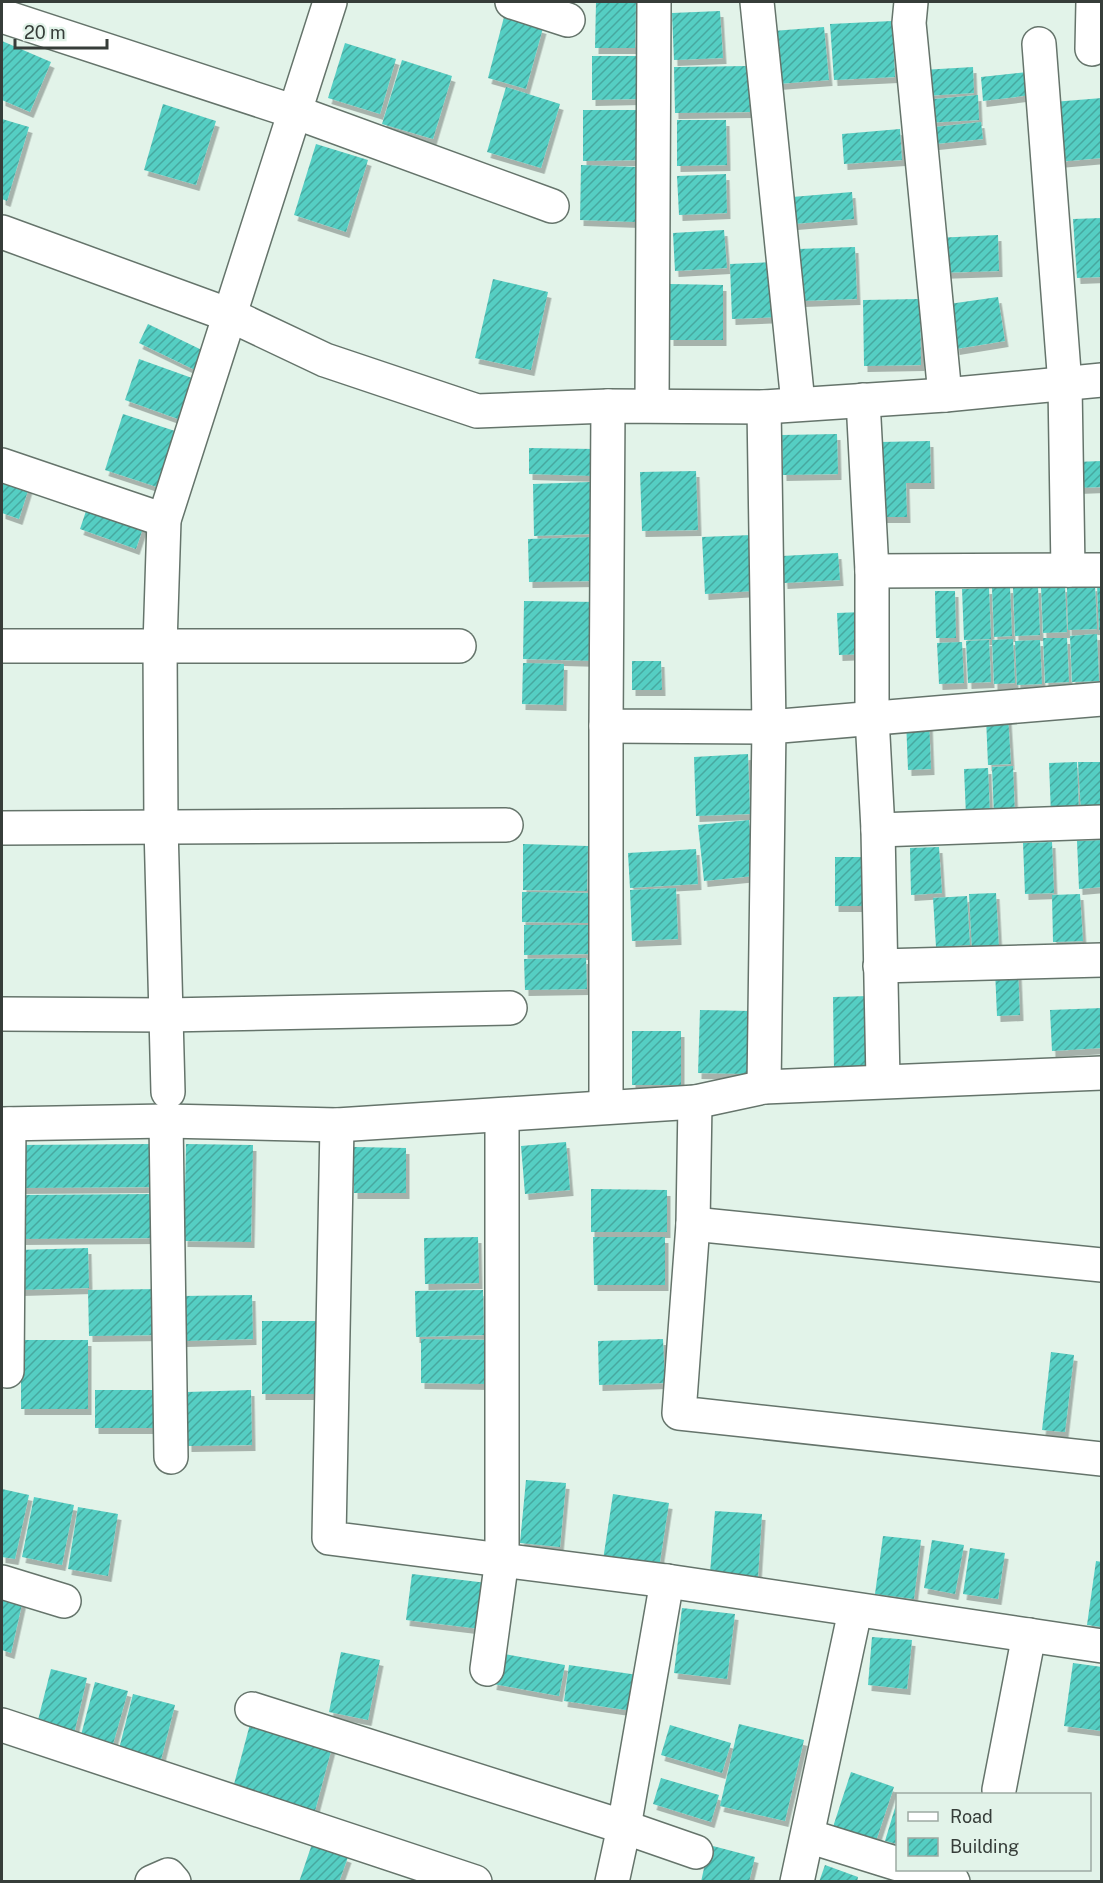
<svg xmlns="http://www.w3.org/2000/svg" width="1103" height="1883" font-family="'Public Sans',sans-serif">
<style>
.building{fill:url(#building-hatch);filter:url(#shadow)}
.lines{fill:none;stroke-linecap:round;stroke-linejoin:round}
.minor-casing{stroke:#65746b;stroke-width:36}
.minor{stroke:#fff;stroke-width:33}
</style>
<defs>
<pattern id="building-hatch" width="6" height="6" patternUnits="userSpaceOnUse" patternTransform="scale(1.5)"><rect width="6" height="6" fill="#55cec3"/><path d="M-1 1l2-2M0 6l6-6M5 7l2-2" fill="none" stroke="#47a89f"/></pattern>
<filter id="shadow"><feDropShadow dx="3.5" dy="6" stdDeviation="0" flood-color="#0004"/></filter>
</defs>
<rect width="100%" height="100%" fill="#e2f3e9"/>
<g class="building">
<polygon points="596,2 636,2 635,48 595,48"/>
<polygon points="720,11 723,58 674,60 672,13"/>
<polygon points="504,17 543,28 526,89 488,78"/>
<polygon points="892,21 895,77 834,80 830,24"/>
<polygon points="824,27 829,80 777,84 773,31"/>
<polygon points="2,41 51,62 30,112 2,100"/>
<polygon points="345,43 396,59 380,114 328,98"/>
<polygon points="592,56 637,56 638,99 592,100"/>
<polygon points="402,60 452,76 433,139 382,124"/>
<polygon points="749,66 750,112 675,113 674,67"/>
<polygon points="973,67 974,93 923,96 922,70"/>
<polygon points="1028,72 1031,95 983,101 981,77"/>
<polygon points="506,87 560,104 541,168 487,152"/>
<polygon points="978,95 979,120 926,123 924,100"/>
<polygon points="1102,98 1102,158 1057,162 1053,102"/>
<polygon points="163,104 216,121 196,185 144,170"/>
<polygon points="583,110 642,110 642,160 583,161"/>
<polygon points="2,119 29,127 7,201 2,199"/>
<polygon points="677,120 726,120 727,165 677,166"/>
<polygon points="981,122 983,139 926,145 925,128"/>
<polygon points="900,129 902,160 844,164 842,134"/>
<polygon points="316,144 368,160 346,232 294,215"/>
<polygon points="581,165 638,167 636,222 580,220"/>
<polygon points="726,174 727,213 679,215 677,176"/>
<polygon points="852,192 854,219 794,224 792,197"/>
<polygon points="1102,218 1102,277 1077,278 1073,219"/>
<polygon points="724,230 727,268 675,271 673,233"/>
<polygon points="998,235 999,271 936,273 935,238"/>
<polygon points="855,247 857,299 800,301 798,249"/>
<polygon points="777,262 780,317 732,319 730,264"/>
<polygon points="493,279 548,292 531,370 475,358"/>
<polygon points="670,284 723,285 723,340 670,340"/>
<polygon points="998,297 1005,341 956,349 949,304"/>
<polygon points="920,299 921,365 864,366 863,300"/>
<polygon points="148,324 206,352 197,371 139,343"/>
<polygon points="139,359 192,378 178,419 125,400"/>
<polygon points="123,414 175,431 157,487 105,470"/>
<polygon points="837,434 838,474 783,475 782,435"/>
<polygon points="930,441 931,483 906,483 907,517 880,517 880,442"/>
<polygon points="529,448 595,449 595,476 529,474"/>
<polygon points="1102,461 1102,487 1076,488 1075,462"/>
<polygon points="696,471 698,530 642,531 640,472"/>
<polygon points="2,472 31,481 19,519 2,513"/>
<polygon points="590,482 591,534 534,536 533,484"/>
<polygon points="88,505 144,525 136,549 80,529"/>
<polygon points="752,535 754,591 705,594 702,537"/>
<polygon points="595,537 595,581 529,582 528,539"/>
<polygon points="838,553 840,580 784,583 782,556"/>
<polygon points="1097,584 1102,584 1102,630 1099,630"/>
<polygon points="1095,585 1097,629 1068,630 1067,587"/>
<polygon points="1065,586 1067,632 1043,633 1041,587"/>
<polygon points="1010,587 1012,636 994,637 992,588"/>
<polygon points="1013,587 1038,587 1040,635 1015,636"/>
<polygon points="989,588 991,639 964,640 962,589"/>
<polygon points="935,591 955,591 956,638 936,638"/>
<polygon points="524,601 599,602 598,661 523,659"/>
<polygon points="863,612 865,654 839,655 837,613"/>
<polygon points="1097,634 1099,681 1072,682 1070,636"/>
<polygon points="1043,638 1067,638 1069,682 1045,683"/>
<polygon points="1013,639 1015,683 994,684 992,640"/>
<polygon points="989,640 991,682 968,683 966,641"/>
<polygon points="1040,640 1042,684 1017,685 1015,641"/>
<polygon points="962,642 964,683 939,684 937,643"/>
<polygon points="632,661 661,661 662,690 632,690"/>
<polygon points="523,663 564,664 563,705 522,704"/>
<polygon points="1008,716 1011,764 988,765 986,717"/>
<polygon points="929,718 931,769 908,770 906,719"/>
<polygon points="748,754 750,814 696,816 694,757"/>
<polygon points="1077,762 1079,814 1051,815 1049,763"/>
<polygon points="1078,762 1102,762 1102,810 1081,811"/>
<polygon points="1013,766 1015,816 994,817 992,767"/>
<polygon points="988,768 990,815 966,816 964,769"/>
<polygon points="749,820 754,876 704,881 698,825"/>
<polygon points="1102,840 1102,887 1079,889 1077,841"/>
<polygon points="1052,842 1054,893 1025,894 1023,843"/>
<polygon points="523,844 588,846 587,891 523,890"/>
<polygon points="939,847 942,893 911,895 910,848"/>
<polygon points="696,849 698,884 630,888 628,853"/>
<rect x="835" y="857" width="37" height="49"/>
<polygon points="676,888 678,939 632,941 630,890"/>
<polygon points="522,892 590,893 589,923 522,922"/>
<polygon points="996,893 999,949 972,950 969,894"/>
<polygon points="1080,894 1083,941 1053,942 1052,895"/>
<polygon points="967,896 970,945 936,947 933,898"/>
<polygon points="524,925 589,925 589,954 524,955"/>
<polygon points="586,958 587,989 525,990 524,959"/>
<polygon points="1018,969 1020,1015 997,1016 995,970"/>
<polygon points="869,996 869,1070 834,1070 833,997"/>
<polygon points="1102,1008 1102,1048 1052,1051 1050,1010"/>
<polygon points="700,1010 751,1011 749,1074 698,1073"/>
<rect x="632" y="1031" width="49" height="54"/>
<polygon points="566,1142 570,1190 525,1194 521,1146"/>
<polygon points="155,1144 155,1187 18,1188 17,1145"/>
<polygon points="186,1144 253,1145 251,1242 184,1241"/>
<polygon points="354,1147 406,1148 406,1193 354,1193"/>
<polygon points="591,1189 667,1190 667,1232 591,1232"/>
<polygon points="157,1194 157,1238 16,1239 16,1195"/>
<polygon points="478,1237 479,1283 425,1284 424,1238"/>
<polygon points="593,1237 665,1237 665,1285 594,1285"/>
<polygon points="88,1248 89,1288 19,1290 18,1250"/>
<polygon points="161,1289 162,1335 89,1336 88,1290"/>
<polygon points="483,1290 484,1335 416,1337 415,1291"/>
<polygon points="252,1295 253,1339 183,1341 182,1296"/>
<rect x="262" y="1321" width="63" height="73"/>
<polygon points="421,1339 489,1340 489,1384 421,1383"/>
<polygon points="663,1339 665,1383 599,1385 598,1341"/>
<rect x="21" y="1340" width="67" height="69"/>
<polygon points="1051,1352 1074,1355 1065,1432 1042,1430"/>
<rect x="95" y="1390" width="64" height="38"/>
<polygon points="251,1390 252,1445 188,1446 187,1392"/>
<polygon points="526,1480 566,1483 560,1547 520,1543"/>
<polygon points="2,1489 29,1495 15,1559 2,1557"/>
<polygon points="613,1494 669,1503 659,1568 603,1560"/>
<polygon points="34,1497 74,1505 62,1565 22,1557"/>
<polygon points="78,1507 118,1514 108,1576 68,1569"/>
<polygon points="715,1511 762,1514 758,1577 710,1573"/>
<polygon points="883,1536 921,1540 914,1599 875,1594"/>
<polygon points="932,1540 964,1545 955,1594 924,1588"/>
<polygon points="970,1548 1005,1553 998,1599 963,1594"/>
<polygon points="1096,1561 1102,1562 1102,1627 1087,1625"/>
<polygon points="412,1574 487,1583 481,1629 406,1620"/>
<polygon points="2,1589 24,1595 11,1653 2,1650"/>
<polygon points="682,1608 735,1614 727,1679 674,1673"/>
<polygon points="872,1637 912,1640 907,1689 868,1685"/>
<polygon points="341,1652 380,1660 368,1720 329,1712"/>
<polygon points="499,1653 565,1665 559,1696 493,1684"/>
<polygon points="1073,1663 1102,1667 1102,1731 1064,1726"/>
<polygon points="569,1665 638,1675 633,1711 564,1701"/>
<polygon points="51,1669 87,1678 74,1734 37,1724"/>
<polygon points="95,1682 128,1691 112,1748 80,1739"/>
<polygon points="133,1694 175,1705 161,1760 119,1749"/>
<polygon points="250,1724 332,1747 315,1811 233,1788"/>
<polygon points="739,1724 804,1740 785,1821 720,1806"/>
<polygon points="670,1725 731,1743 722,1773 661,1755"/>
<polygon points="851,1772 894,1787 874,1847 831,1833"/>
<polygon points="661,1778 719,1795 711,1822 653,1804"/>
<polygon points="898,1798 898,1844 885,1841"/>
<polygon points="312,1844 348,1857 339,1882 299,1882"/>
<polygon points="709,1845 755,1857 749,1882 701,1882"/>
<polygon points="825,1865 858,1877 857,1882 819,1882"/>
</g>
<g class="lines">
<defs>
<g id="minor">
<polyline points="512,2 568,20"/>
<polyline points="757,2 798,403"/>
<polyline points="911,2 909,23 945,395"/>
<polyline points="2,16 295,112 552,206"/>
<polyline points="1039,44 1065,385 1068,570"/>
<polyline points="1092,49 1093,2"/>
<polyline points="2,232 232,316 325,360 477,411 608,406 764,407 945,395 1102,380"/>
<polyline points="863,400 872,571 872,717 878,830 883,1081"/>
<polyline points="652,405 654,2"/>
<polyline points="608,406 606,726 769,727 764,407"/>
<polyline points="2,465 164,520"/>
<polyline points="872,571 1102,570"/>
<polyline points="2,646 459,646"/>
<polyline points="606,726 606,1106"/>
<polyline points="2,828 506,825"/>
<polyline points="878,830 1102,822"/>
<polyline points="880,966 1102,960"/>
<polyline points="2,1014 166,1015 510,1008"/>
<polyline points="764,1087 769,727 1102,699"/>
<polyline points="168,1092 161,826 160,645 164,520 330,2"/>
<polyline points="695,1102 693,1224 679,1413 1102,1459"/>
<polyline points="166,1121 171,1457"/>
<polyline points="2,1124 166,1121 337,1125 695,1102 764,1087 1102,1073"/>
<polyline points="337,1125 329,1538 667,1581 1102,1646"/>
<polyline points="693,1224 1102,1265"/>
<polyline points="7,1371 9,1124"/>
<polyline points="2,1582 64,1601"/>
<polyline points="487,1669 502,1559 502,1116"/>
<polyline points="252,1709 624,1827 696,1852"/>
<polyline points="2,1725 475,1882"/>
<polyline points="999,1790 1029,1635"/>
<polyline points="808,1836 898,1864"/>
<polyline points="915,1870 953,1882"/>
<polyline points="152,1882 168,1875 174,1882"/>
<polyline points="612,1882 624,1827 667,1581"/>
<polyline points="797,1882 855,1611"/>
</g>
</defs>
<use href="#minor" class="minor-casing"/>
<use href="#minor" class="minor"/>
</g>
<rect width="1103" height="1883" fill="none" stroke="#363d39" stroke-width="6"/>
<rect x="896" y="1793" width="195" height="78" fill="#e2f3e9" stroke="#9daaa3" stroke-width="1.5"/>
<rect x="908" y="1812" width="30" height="9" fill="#ffffff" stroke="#9daaa3" stroke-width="1.5"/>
<text x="950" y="1823" font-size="18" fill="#363d39">Road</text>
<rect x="908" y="1838" width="30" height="18" fill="url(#building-hatch)" stroke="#9daaa3" stroke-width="1.5"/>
<text x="950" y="1853" font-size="18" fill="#363d39">Building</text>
<path d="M15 39v9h92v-9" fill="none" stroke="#363d39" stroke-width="3"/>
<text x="24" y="39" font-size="18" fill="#363d39" stroke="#e2f3e9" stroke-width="4.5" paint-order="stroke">20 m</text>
</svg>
